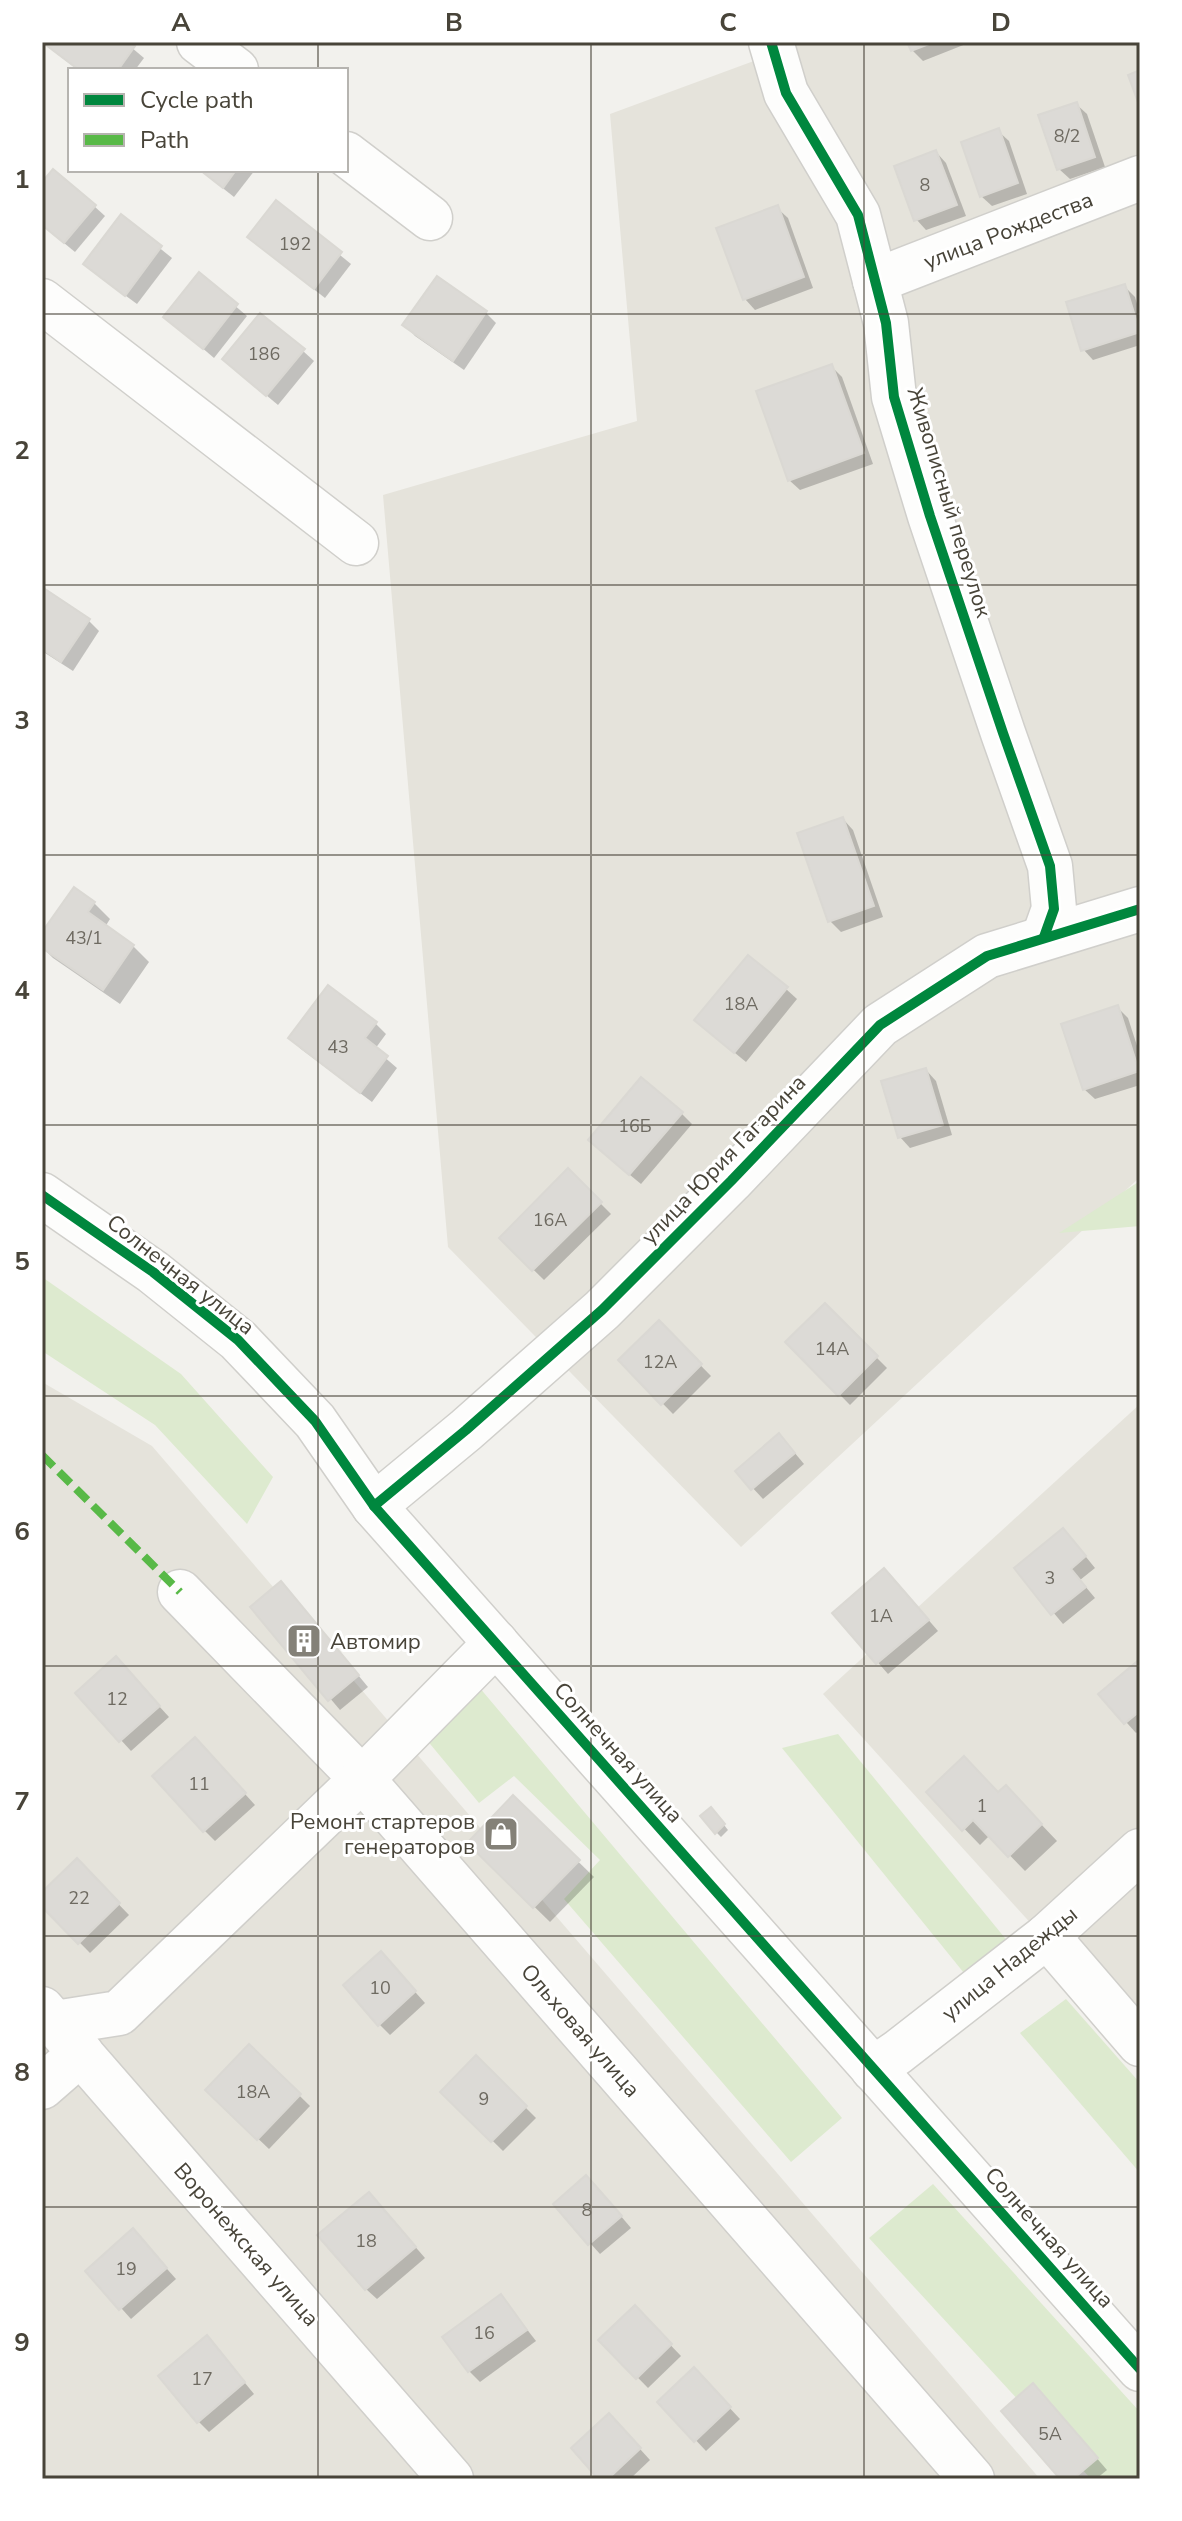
<svg xmlns="http://www.w3.org/2000/svg" width="1182" height="2521" font-family="'Nunito Sans',sans-serif">
<style>
.residential{fill:#e5e3db}
.green{fill:#ddeacf}
.shadow{fill:#0003}
.building{fill:#dcdad6;stroke:#dad8d3;stroke-width:2}
.lines{fill:none;stroke-linecap:round;stroke-linejoin:round}
.minor-casing{stroke:#d0cfcb;stroke-width:47}
.minor{stroke:#fdfdfc;stroke-width:44}
.quiet{stroke:#58b947;stroke-width:8;stroke-dasharray:16 8;stroke-linecap:butt}
.cycleway-casing{stroke:#fff;stroke-width:15}
.cycleway{stroke:#00873e;stroke-width:10}
.grid{fill:none;stroke:#484439;stroke-width:2;stroke-opacity:0.55}
.labels{text-anchor:middle;stroke-width:6;stroke-linejoin:round;paint-order:stroke}
.number-label{font-size:18px;fill:#6e6a61}
.street-label{font-size:22px;fill:#484439;stroke:#fff}
.poi-label{font-size:22px;fill:#484439;stroke:#fff;text-anchor:start}
.neatline{fill:none;stroke:#484439;stroke-width:3}
.grid-label{font-size:26px;text-anchor:middle;font-weight:bold;fill:#484439}
</style>
<rect width="100%" height="100%" fill="#f2f1ed"/>
<g class="residential">
<polygon points="805,42 1140,42 1140,1177 741,1547 448,1247 383,495 637,421 610,114"/>
<polygon points="42,1382 152,1446 1040,2479 42,2479"/>
<polygon points="1140,1404 1140,2044 823,1694"/>
</g>
<g class="green">
<polygon points="1140,1181 1140,1226 1059,1233"/>
<polygon points="42,1277 181,1374 273,1477 247,1524 155,1425 42,1351"/>
<polygon points="479,1687 842,2118 791,2162 564,1899 600,1860 514,1776 479,1803 426,1739"/>
<polygon points="838,1734 1009,1943 964,1973 782,1748"/>
<polygon points="1066,1999 1140,2083 1140,2173 1020,2033"/>
<polygon points="933,2184 1140,2412 1140,2479 1091,2479 869,2238"/>
</g>
<g class="shadow">
<polygon points="42,42 125,42 144,58 135,70 78,70"/>
<polygon points="909,42 971,42 923,61 912,50"/>
<polygon points="1076,104 1087,114 1105,167 1070,179 1059,169"/>
<polygon points="998,131 1009,141 1027,194 992,206 981,196"/>
<polygon points="936,152 946,163 966,216 926,230 916,219"/>
<polygon points="200,170 255,170 234,197"/>
<polygon points="42,185 94,206 105,216 75,252 42,225"/>
<polygon points="276,203 351,264 325,298 260,247"/>
<polygon points="777,208 788,218 813,288 755,310 745,299"/>
<polygon points="121,217 172,258 137,304 96,274"/>
<polygon points="199,275 247,316 214,358 166,317"/>
<polygon points="1124,286 1135,297 1140,314 1140,345 1093,360 1083,349"/>
<polygon points="486,313 496,323 464,370 415,336 405,325"/>
<polygon points="303,351 314,361 278,405 236,370"/>
<polygon points="831,366 842,377 873,464 800,490 789,480"/>
<polygon points="42,590 89,621 99,631 73,671 42,651"/>
<polygon points="843,819 853,830 883,917 841,932 830,921"/>
<polygon points="74,890 94,903 110,919 105,927 133,946 149,962 120,1004 53,958 42,947 42,936"/>
<polygon points="786,989 797,999 746,1062 707,1030"/>
<polygon points="1118,1008 1128,1018 1140,1055 1140,1085 1095,1099 1084,1089"/>
<polygon points="375,1023 386,1034 375,1049 397,1068 372,1102 301,1049 290,1038"/>
<polygon points="926,1070 936,1081 952,1135 910,1148 900,1137"/>
<polygon points="681,1113 692,1124 641,1184 601,1151"/>
<polygon points="568,1171 611,1214 544,1280 501,1238"/>
<polygon points="825,1306 887,1368 850,1405 788,1342"/>
<polygon points="659,1323 711,1376 673,1414 620,1360"/>
<polygon points="789,1446 804,1464 763,1499 737,1471"/>
<polygon points="1073,1541 1095,1568 1080,1580 1095,1598 1063,1624 1017,1569"/>
<polygon points="895,1581 938,1631 888,1674 835,1613"/>
<polygon points="291,1594 368,1687 340,1710 253,1607"/>
<polygon points="1140,1661 1140,1730 1136,1733 1101,1694"/>
<polygon points="126,1670 169,1717 131,1751 78,1693"/>
<polygon points="205,1750 255,1805 215,1841 204,1830"/>
<polygon points="929,1792 999,1794 1021,1803 1057,1841 1025,1871 990,1835 980,1845"/>
<polygon points="513,1798 594,1877 550,1922 469,1843"/>
<polygon points="716,1815 728,1830 721,1837 716,1832"/>
<polygon points="77,1861 129,1915 90,1953 42,1904 42,1895"/>
<polygon points="391,1965 425,2003 390,2035 379,2024"/>
<polygon points="249,2046 310,2106 269,2149 207,2090"/>
<polygon points="476,2058 536,2118 503,2151 443,2092"/>
<polygon points="597,2188 631,2228 600,2254 555,2204"/>
<polygon points="379,2205 425,2258 377,2299 366,2289"/>
<polygon points="143,2242 176,2279 131,2319 88,2271"/>
<polygon points="501,2296 536,2341 480,2382 469,2371"/>
<polygon points="635,2308 681,2356 648,2388 601,2340"/>
<polygon points="217,2349 254,2394 209,2432 198,2421"/>
<polygon points="694,2370 740,2419 706,2451 660,2402"/>
<polygon points="1043,2396 1107,2470 1096,2479 1063,2479"/>
<polygon points="619,2426 650,2460 630,2479 601,2479"/>
</g>
<g class="building">
<polygon points="42,42 128,42 135,46 118,70 79,70"/>
<polygon points="907,42 934,42 911,51"/>
<polygon points="1140,70 1140,101 1138,102 1128,75"/>
<polygon points="1077,102 1095,157 1057,170 1038,115"/>
<polygon points="999,128 1018,183 980,197 961,142"/>
<polygon points="936,150 957,205 914,221 894,166"/>
<polygon points="53,169 96,205 64,243 42,225 42,182"/>
<polygon points="200,170 236,170 223,188"/>
<polygon points="276,200 342,252 314,289 247,237"/>
<polygon points="778,205 804,277 743,300 716,228"/>
<polygon points="121,214 162,246 125,296 83,264"/>
<polygon points="199,272 238,304 203,349 163,317"/>
<polygon points="437,276 487,311 453,361 402,325"/>
<polygon points="1125,284 1140,332 1081,351 1066,302"/>
<polygon points="260,313 305,349 266,396 222,359"/>
<polygon points="832,364 864,453 788,481 756,391"/>
<polygon points="42,587 90,619 61,662 42,649"/>
<polygon points="843,817 874,906 828,922 797,833"/>
<polygon points="74,887 95,902 88,912 134,945 103,990 42,948 42,932"/>
<polygon points="748,955 788,987 734,1053 694,1020"/>
<polygon points="328,985 377,1022 365,1038 388,1056 360,1093 288,1038"/>
<polygon points="1118,1005 1139,1071 1083,1090 1061,1024"/>
<polygon points="926,1068 943,1125 898,1138 881,1081"/>
<polygon points="641,1077 683,1112 629,1175 588,1140"/>
<polygon points="568,1168 602,1202 532,1271 499,1238"/>
<polygon points="825,1303 878,1356 838,1396 785,1342"/>
<polygon points="659,1320 702,1364 661,1405 618,1360"/>
<polygon points="779,1433 795,1453 751,1490 735,1471"/>
<polygon points="1063,1528 1086,1556 1071,1569 1086,1587 1051,1615 1014,1568"/>
<polygon points="884,1568 929,1620 876,1664 832,1613"/>
<polygon points="281,1581 359,1675 328,1701 250,1607"/>
<polygon points="116,1656 160,1706 119,1742 75,1693"/>
<polygon points="1140,1659 1140,1711 1124,1724 1098,1694"/>
<polygon points="195,1737 246,1793 203,1832 152,1776"/>
<polygon points="964,1756 998,1792 1006,1785 1042,1824 1008,1857 973,1820 962,1831 926,1792"/>
<polygon points="513,1795 580,1860 533,1908 467,1843"/>
<polygon points="711,1807 725,1824 715,1834 700,1816"/>
<polygon points="77,1858 120,1903 78,1944 42,1907 42,1892"/>
<polygon points="381,1951 416,1991 378,2026 343,1985"/>
<polygon points="249,2044 301,2094 257,2140 205,2090"/>
<polygon points="476,2055 527,2106 491,2142 440,2092"/>
<polygon points="586,2175 622,2216 588,2245 553,2204"/>
<polygon points="369,2192 416,2247 365,2290 317,2235"/>
<polygon points="133,2228 167,2268 119,2310 85,2271"/>
<polygon points="501,2294 527,2330 468,2372 442,2337"/>
<polygon points="635,2305 672,2344 636,2379 598,2340"/>
<polygon points="207,2335 245,2382 197,2423 158,2376"/>
<polygon points="694,2367 731,2407 694,2442 657,2402"/>
<polygon points="1033,2383 1098,2458 1073,2479 1060,2479 1001,2411"/>
<polygon points="609,2413 641,2448 608,2479 598,2479 571,2448"/>
</g>
<g class="lines">
<defs>
<g id="minor">
<polyline points="199,42 236,70"/>
<polyline points="771,42 786,93 858,215 886,323 894,397 930,516 1003,733 1050,866 1054,909 1044,937"/>
<polyline points="346,154 430,218"/>
<polyline points="875,281 1140,178"/>
<polyline points="42,301 356,543"/>
<polyline points="42,1195 153,1272 238,1340 315,1421 374,1506 1140,2369"/>
<polyline points="374,1506 466,1430 602,1310 731,1181 880,1025 987,956 1140,909"/>
<polyline points="180,1592 362,1779 972,2479"/>
<polyline points="1047,1936 1140,2044"/>
<polyline points="42,2009 451,2479"/>
<polyline points="55,2023 119,2013 362,1779 496,1643"/>
<polyline points="873,2069 898,2052 1047,1936 1140,1851"/>
<polyline points="42,2087 81,2053"/>
</g>
</defs>
<use href="#minor" class="minor-casing"/>
<use href="#minor" class="minor"/>
<polyline class="quiet" points="42,1455 180,1592"/>
<defs>
<g id="cycleway">
<polyline points="771,42 786,93 858,215 886,323 894,397 930,516 1003,733 1050,866 1054,909 1044,937"/>
<polyline points="42,1195 153,1272 238,1340 315,1421 374,1506 1140,2369"/>
<polyline points="374,1506 466,1430 602,1310 731,1181 880,1025 987,956 1140,909"/>
</g>
</defs>
<use href="#cycleway" class="cycleway-casing"/>
<use href="#cycleway" class="cycleway"/>
</g>
<path class="grid" d="M318,42V70M591,42V2479M864,42V2479M318,170V2479M42,314H1140M42,585H1140M42,855H1140M42,1125H1140M42,1396H1140M42,1666H1140M42,1936H1140M42,2207H1140"/>
<defs>
<symbol id="building-square" viewBox="-11 -11 22 22"><rect x="-9" y="-9" width="18" height="18" rx="4" fill="#848178" stroke="#fff"/><path d="M-4-6H4V6H1V3H-1V6H-4ZM-2.5-4.3h1.7v1.8h-1.7ZM.8-4.3h1.7v1.8H.8ZM-2.5-1h1.7V.8h-1.7ZM.8-1h1.7V.8H.8Z" fill="#fff"/></symbol>
<symbol id="shop-square" viewBox="-11 -11 22 22"><rect x="-9" y="-9" width="18" height="18" rx="4" fill="#848178" stroke="#fff"/><path d="M-5-2.5h2.3a2.7 3.5 0 0 1 5.4 0H5L5.5 6h-11ZM-1.5-2.5h3a1.5 2.3 0 0 0-3 0Z" fill="#fff"/></symbol>
</defs>
<g fill-rule="evenodd">
<use href="#building-square" x="284" y="1621" width="40" height="40"/>
<use href="#shop-square" x="481" y="1814" width="40" height="40"/>
</g>
<g class="labels">
<g class="number-label">
<text x="1067" y="142">8/2</text>
<text x="925" y="191">8</text>
<text x="295" y="250">192</text>
<text x="264" y="360">186</text>
<text x="84" y="944">43/1</text>
<text x="741" y="1010">18А</text>
<text x="338" y="1053">43</text>
<text x="635" y="1132">16Б</text>
<text x="550" y="1226">16А</text>
<text x="832" y="1355">14А</text>
<text x="660" y="1368">12А</text>
<text x="1050" y="1584">3</text>
<text x="881" y="1622">1А</text>
<text x="117" y="1705">12</text>
<text x="199" y="1790">11</text>
<text x="982" y="1812">1</text>
<text x="79" y="1904">22</text>
<text x="380" y="1994">10</text>
<text x="253" y="2098">18А</text>
<text x="484" y="2105">9</text>
<text x="587" y="2216">8</text>
<text x="366" y="2247">18</text>
<text x="126" y="2275">19</text>
<text x="484" y="2339">16</text>
<text x="202" y="2385">17</text>
<text x="1050" y="2440">5А</text>
</g>
<g class="street-label">
<text transform="translate(1008 230) rotate(-21)" y="8">улица Рождества</text>
<text transform="translate(950 502) rotate(73)" y="8">Живописный переулок</text>
<text transform="translate(723 1159) rotate(-46)" y="8">улица Юрия Гагарина</text>
<text transform="translate(181 1274) rotate(38)" y="8">Солнечная улица</text>
<text transform="translate(619 1752) rotate(48)" y="8">Солнечная улица</text>
<text transform="translate(1009 1963) rotate(-39)" y="8">улица Надежды</text>
<text transform="translate(581 2030) rotate(49)" y="8">Ольховая улица</text>
<text transform="translate(1050 2237) rotate(48)" y="8">Солнечная улица</text>
<text transform="translate(247 2244) rotate(49)" y="8">Воронежская улица</text>
</g>
<g class="poi-label">
<text x="330" y="1649">Автомир</text>
<text x="475" y="1829" text-anchor="end">Ремонт стартеров<tspan x="475" dy="25">генераторов</tspan></text>
</g>
</g>
<rect width="1182" height="2521" fill="none" stroke="#ffffff" stroke-width="88"/>
<rect x="68" y="68" width="280" height="104" fill="#ffffff" stroke="#b6b4b0" stroke-width="2"/>
<rect x="84" y="94" width="40" height="12" fill="#00873e" stroke="#b6b4b0" stroke-width="2"/>
<text x="140" y="108" font-size="24" fill="#484439">Cycle path</text>
<rect x="84" y="134" width="40" height="12" fill="#58b947" stroke="#b6b4b0" stroke-width="2"/>
<text x="140" y="148" font-size="24" fill="#484439">Path</text>
<rect x="44" y="44" width="1094" height="2433" class="neatline"/>
<g class="grid-label">
<text x="181" y="31">A</text>
<text x="454" y="31">B</text>
<text x="728" y="31">C</text>
<text x="1001" y="31">D</text>
<text x="22" y="188">1</text>
<text x="22" y="459">2</text>
<text x="22" y="729">3</text>
<text x="22" y="999">4</text>
<text x="22" y="1270">5</text>
<text x="22" y="1540">6</text>
<text x="22" y="1810">7</text>
<text x="22" y="2081">8</text>
<text x="22" y="2351">9</text>
</g>
</svg>
